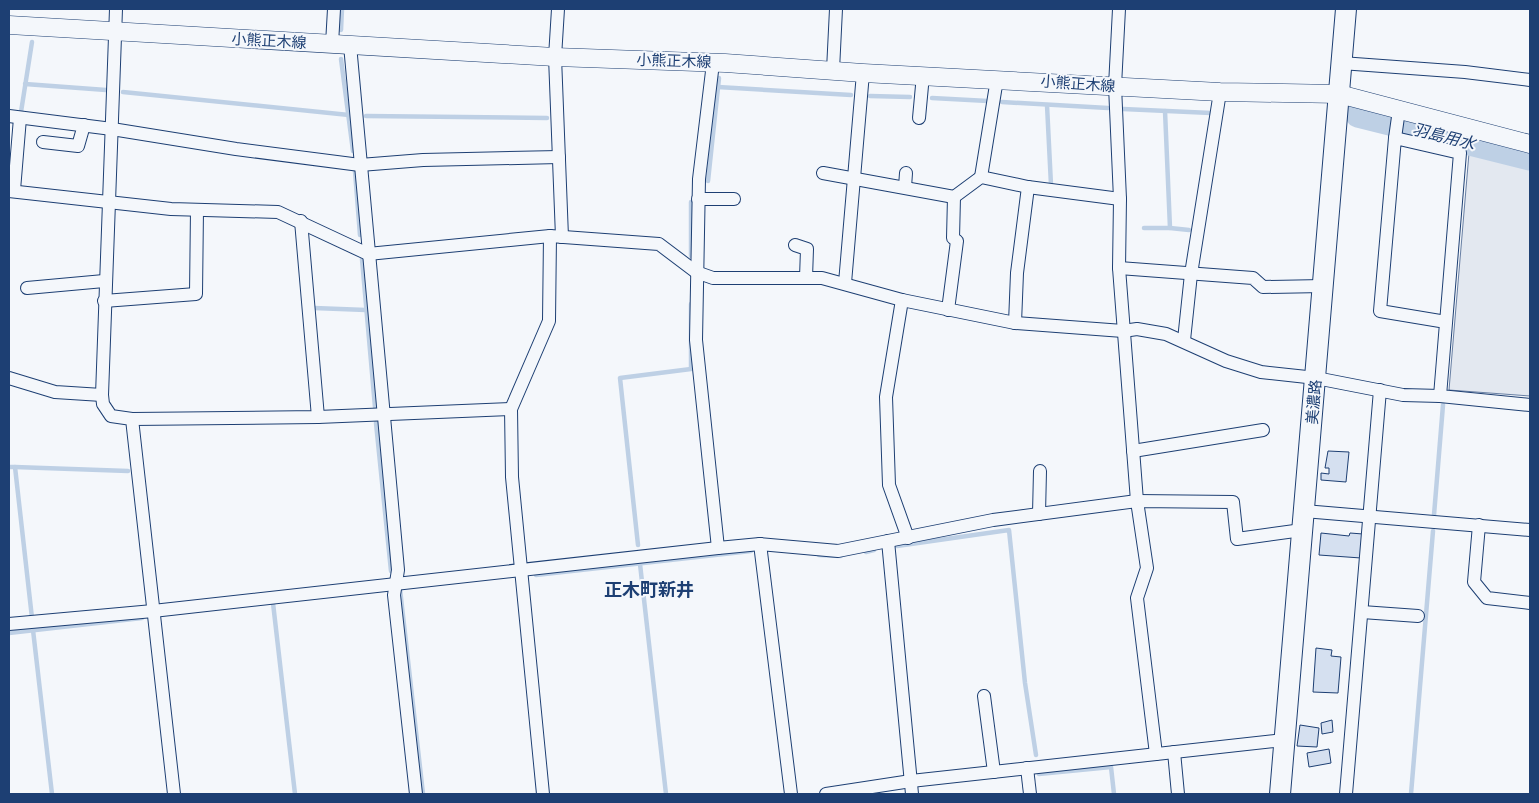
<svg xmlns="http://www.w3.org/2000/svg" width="1539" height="803" font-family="Rubik,'Noto Sans JP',sans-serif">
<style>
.parking{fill:#e3e8f0;stroke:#687fa3}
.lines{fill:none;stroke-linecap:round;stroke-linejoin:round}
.stream{stroke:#bed0e5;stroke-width:4.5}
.river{stroke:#bed0e5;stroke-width:25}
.building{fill:#d5e0f0;stroke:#1d3f73}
.street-casing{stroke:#1d3f73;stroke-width:14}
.secondary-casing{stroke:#1d3f73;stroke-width:19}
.primary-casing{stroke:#1d3f73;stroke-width:22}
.street{stroke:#f4f7fb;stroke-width:12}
.secondary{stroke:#f4f7fb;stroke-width:18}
.primary{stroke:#f4f7fb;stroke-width:20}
.labels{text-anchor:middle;stroke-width:4;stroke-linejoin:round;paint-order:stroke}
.street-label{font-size:15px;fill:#1d3f73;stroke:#f4f7fb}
.water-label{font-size:16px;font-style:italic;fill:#1d3f73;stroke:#f4f7fb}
.quarter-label{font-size:18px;font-weight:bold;fill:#1d3f73;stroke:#f4f7fb}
</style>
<rect width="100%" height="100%" fill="#f4f7fb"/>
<polygon class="parking" points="1469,153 1530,168 1530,396 1449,390"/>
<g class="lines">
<g class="stream">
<polyline points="341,30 342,9"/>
<polyline points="341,59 353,151"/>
<polyline points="25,84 106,90"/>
<polyline points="718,87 851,95"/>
<polyline points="123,92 349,115"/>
<polyline points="870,96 910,97"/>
<polyline points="932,98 988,101"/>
<polyline points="1002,102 1108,108"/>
<polyline points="1047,105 1051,185"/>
<polyline points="1123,109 1211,113"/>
<polyline points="21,112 32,42"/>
<polyline points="366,116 547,118"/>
<polyline points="1465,149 1530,166"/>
<polyline points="1464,153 1465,142"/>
<polyline points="355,171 360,235"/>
<polyline points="708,181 719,78"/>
<polyline points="1144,228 1170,228 1165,111"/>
<polyline points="1170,228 1189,230"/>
<polyline points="691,256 691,202"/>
<polyline points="362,259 375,407"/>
<polyline points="314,308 366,310"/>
<polyline points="376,423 391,571"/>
<polyline points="9,467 15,467 32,618"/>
<polyline points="15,467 128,471"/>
<polyline points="1434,515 1443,405"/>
<polyline points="638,545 620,378 691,369 691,304"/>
<polyline points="897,546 1009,530 1025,683 1036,755"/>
<polyline points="866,552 874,550"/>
<polyline points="819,555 841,556"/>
<polyline points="640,564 666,794"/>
<polyline points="536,575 751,551"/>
<polyline points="400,589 423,794"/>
<polyline points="273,603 295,794"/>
<polyline points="33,630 52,794"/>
<polyline points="9,633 142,618"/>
<polyline points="1039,774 1111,767 1114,794"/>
<polyline points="1411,794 1433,531"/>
</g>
<polyline class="river" points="1358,115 1530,158"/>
</g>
<g class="building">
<polygon points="1328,451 1349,452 1346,482 1321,480 1321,473 1329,474 1329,468 1325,468"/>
<polygon points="1321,533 1349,536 1350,533 1363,534 1361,558 1319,555"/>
<polygon points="1316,648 1332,650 1331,656 1341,657 1338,693 1313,692"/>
<polygon points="1332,720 1333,732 1322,734 1321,723"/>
<polygon points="1300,725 1319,728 1317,747 1297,746"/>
<polygon points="1329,749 1331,763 1309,767 1307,753"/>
</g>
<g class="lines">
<defs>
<g id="street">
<polyline points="116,9 102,395 103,404 111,416 132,419 174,794"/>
<polyline points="558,9 555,57 562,237"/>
<polyline points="1119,9 1115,86 1120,199 1119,268 1137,501 1147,568 1137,598 1156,754"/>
<polyline points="332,44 334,9"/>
<polyline points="350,45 398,570 394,595 416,794"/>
<polyline points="713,63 699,179 696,340 718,548"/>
<polyline points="1341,63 1465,72 1530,80"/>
<polyline points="833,70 836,9"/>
<polyline points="9,116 112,129 236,149 360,165 423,160 559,157"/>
<polyline points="919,118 923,75"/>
<polyline points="1395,138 1399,110"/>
<polyline points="43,142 78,146 84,125"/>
<polyline points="823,173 954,197 981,177 1028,187 1120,199"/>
<polyline points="981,177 997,79"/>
<polyline points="905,187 906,173"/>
<polyline points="14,190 20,118"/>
<polyline points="9,191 171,209 278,212 368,254 550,236 659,244 696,272 713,278 822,278 902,300 1015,323 1123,331 1137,329 1166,334 1226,361 1261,372 1316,378 1403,395 1440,396"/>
<polyline points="698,199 734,199"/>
<polyline points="301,221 318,417"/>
<polyline points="795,245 807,249 806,278"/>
<polyline points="1119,268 1253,278 1263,287 1323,286"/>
<polyline points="845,283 863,73"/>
<polyline points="27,288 104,281"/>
<polyline points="902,300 886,397 889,485 908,538"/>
<polyline points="104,301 196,294 197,210"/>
<polyline points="948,310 957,241 953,238 954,197"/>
<polyline points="1446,322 1380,311 1395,138 1460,153 1440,396 1530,405"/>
<polyline points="1015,323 1017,273 1028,187"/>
<polyline points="1184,340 1191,274 1220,92"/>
<polyline points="9,378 55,392 102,395"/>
<polyline points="132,419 318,417 511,409"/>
<polyline points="1133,451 1263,430"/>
<polyline points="1304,511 1530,530"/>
<polyline points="1039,514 1040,471"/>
<polyline points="1479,525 1474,582 1487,598 1530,603"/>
<polyline points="888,541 912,794"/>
<polyline points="760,544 791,794"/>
<polyline points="1362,612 1418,616"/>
<polyline points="9,624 153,611 718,548 760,544 838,551 993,520 1137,501 1233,502 1237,539 1302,530"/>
<polyline points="984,696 994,772"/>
<polyline points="1174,752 1178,794"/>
<polyline points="1027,768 1030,794"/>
<polyline points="543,794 512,477 511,409 549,321 550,236"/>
<polyline points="826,794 911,781 1284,740"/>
<polyline points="1346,794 1380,390"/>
</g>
<polyline id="secondary" points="9,25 555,57 725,63 863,73 1220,92 1339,94 1530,144"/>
<polyline id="primary" points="1280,794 1346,9"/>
</defs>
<use href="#street" class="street-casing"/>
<use href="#secondary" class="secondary-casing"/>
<use href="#primary" class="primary-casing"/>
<use href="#street" class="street"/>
<use href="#secondary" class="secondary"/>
<use href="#primary" class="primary"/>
</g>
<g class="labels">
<g class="street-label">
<text transform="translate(269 41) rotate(3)" y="5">小熊正木線</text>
<text transform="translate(674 61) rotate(2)" y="5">小熊正木線</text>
<text transform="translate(1078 84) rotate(4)" y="5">小熊正木線</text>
<text transform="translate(1314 402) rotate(-85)" y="5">美濃路</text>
</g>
<g class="water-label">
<text transform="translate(1444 136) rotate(14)" y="6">羽島用水</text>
</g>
<g class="quarter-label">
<text x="649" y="596">正木町新井</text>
</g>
</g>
<rect width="1539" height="803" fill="none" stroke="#1d3f73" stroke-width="20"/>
</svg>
